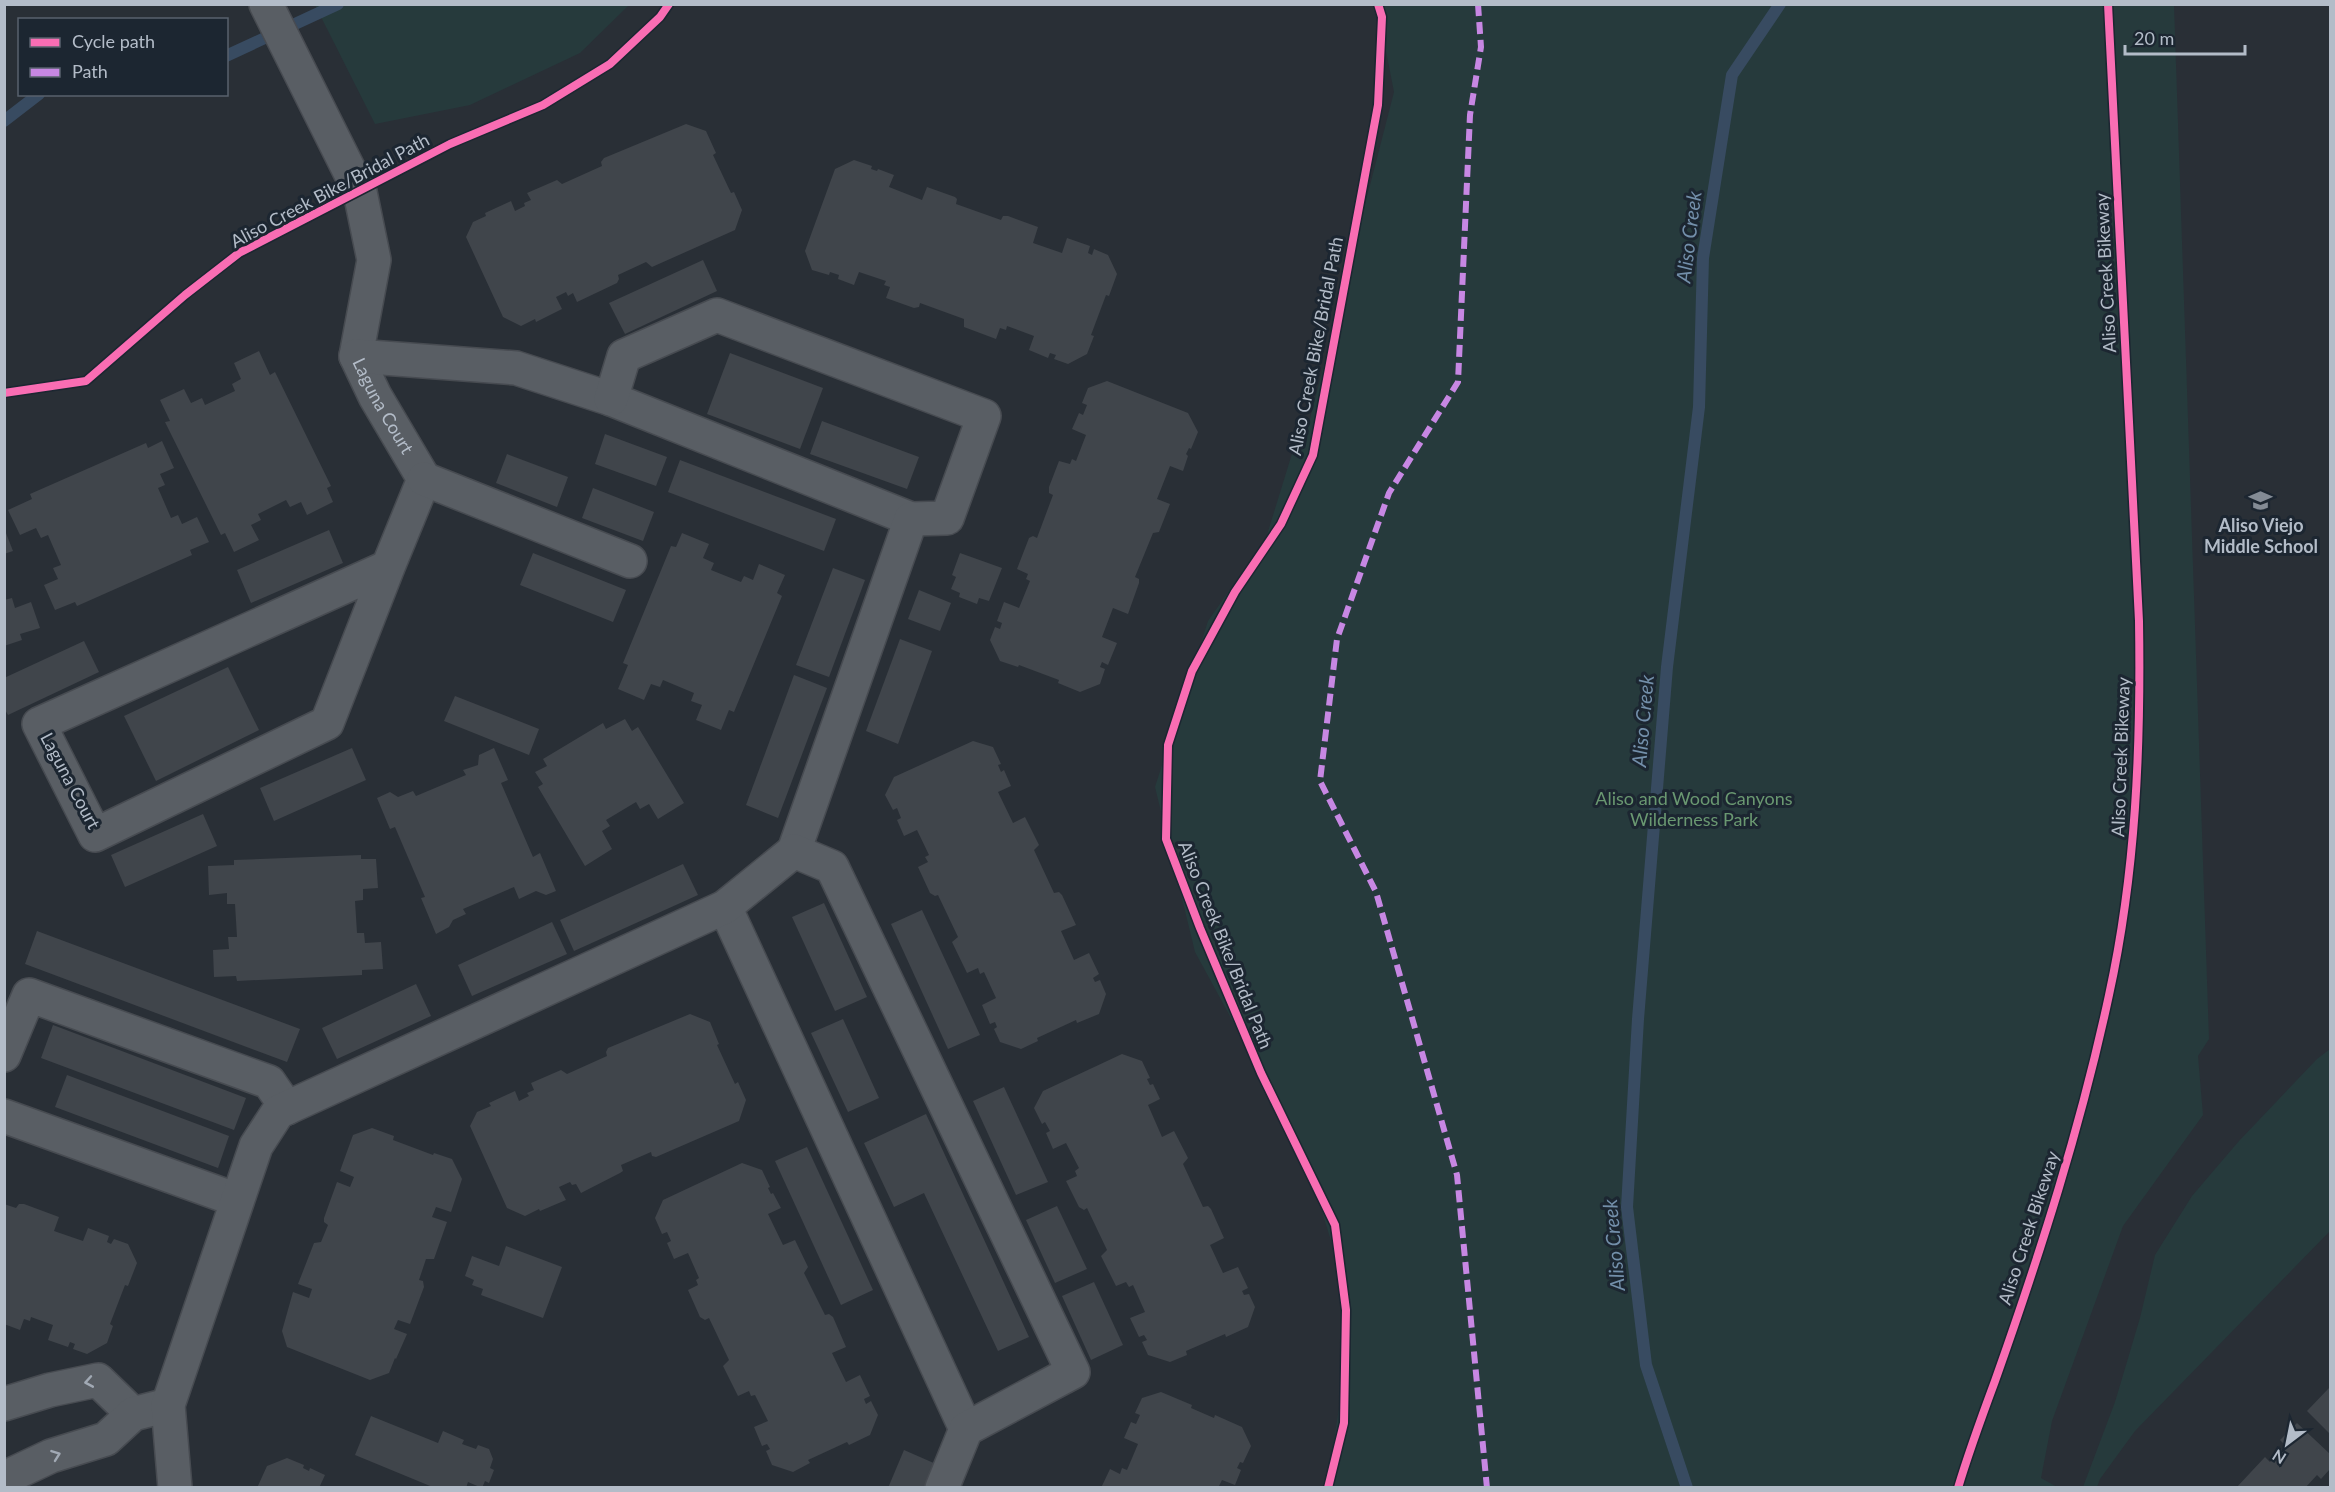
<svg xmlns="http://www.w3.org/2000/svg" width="2335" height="1492" font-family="Lato,sans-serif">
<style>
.green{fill:#263a3c}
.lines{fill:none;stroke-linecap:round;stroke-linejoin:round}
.stream{stroke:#384b61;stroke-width:12}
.building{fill:#40454b}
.minor-casing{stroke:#474b51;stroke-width:36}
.minor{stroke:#595e64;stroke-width:33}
.quiet{stroke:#c787e3;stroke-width:6;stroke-dasharray:12 6;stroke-linecap:butt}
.cycleway-casing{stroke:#1c2631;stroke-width:11}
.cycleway{stroke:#f96db3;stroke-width:8}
.oneway{stroke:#a1a9b4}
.labels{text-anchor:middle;stroke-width:6;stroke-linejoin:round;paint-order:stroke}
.street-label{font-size:18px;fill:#b3bcc8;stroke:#1c2631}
.poi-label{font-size:18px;font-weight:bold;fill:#b3bcc8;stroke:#1c2631}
.park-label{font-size:18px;fill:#6a9871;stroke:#1c2631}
.water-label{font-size:20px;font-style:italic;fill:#738faa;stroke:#1c2631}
</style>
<rect width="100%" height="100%" fill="#292f36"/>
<g class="green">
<polygon points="315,5 629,5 580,53 470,105 375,124"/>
<polygon points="1377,5 2174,5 2209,1039 2198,1056 2203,1115 2123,1226 2052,1421 2041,1478 2057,1487 1327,1487 1340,1401 1341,1273 1303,1150 1195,952 1155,787 1208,621 1266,538 1295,444 1306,434 1394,92"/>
<polygon points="2330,1049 2330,1231 2135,1431 2100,1479 2097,1487 2083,1487 2115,1402 2140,1318 2155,1255 2192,1196 2239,1141 2317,1059"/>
</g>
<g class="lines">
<g class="stream">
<polyline points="226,56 338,4"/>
<polyline points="4,121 39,94"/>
<polyline points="1687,1488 1646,1365 1627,1207 1638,1019 1667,667 1699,407 1703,258 1732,75 1780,4"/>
</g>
</g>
<g class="building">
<polygon points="686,124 706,131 716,153 713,155 731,193 734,192 742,210 735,230 652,267 646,262 618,275 619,279 617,283 577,302 573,293 568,296 566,292 556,297 562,309 536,322 535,319 521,326 503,317 466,237 473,222 486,216 485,213 511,201 515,211 525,206 524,203 531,200 527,193 557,180 562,184 602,166 601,162 604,158"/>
<polygon points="854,160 872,166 871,169 877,171 878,169 894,175 889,187 922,200 927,187 955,197 957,199 956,204 1001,220 1003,216 1008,216 1038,227 1033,243 1062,253 1067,238 1090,246 1088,253 1092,255 1094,249 1108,255 1117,274 1109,296 1106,295 1091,335 1094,336 1087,354 1068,364 1054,359 1056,355 1050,353 1048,358 1029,350 1034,336 1007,326 1006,330 1000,328 996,339 964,327 964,319 920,303 919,307 914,308 886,298 890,287 884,285 886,281 859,272 854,285 838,279 839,275 830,272 829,275 812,270 805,251 835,169"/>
<polygon points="703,260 717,291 625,334 609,303"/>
<polygon points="259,351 270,375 275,372 331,486 327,488 333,502 307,515 301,502 290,507 286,500 258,514 261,520 251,525 259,540 234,552 225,533 221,535 165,422 170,421 160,400 184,389 191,403 202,398 205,405 235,391 232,384 241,379 234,363"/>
<polygon points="730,353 823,388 800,449 707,414"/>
<polygon points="1107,381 1188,413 1198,432 1191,449 1189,448 1186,454 1188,456 1183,471 1170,466 1157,499 1170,504 1159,532 1153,533 1135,577 1139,579 1139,583 1128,614 1113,608 1102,637 1117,643 1108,665 1102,662 1100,667 1105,669 1100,684 1080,692 1058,683 1059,680 1019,665 1018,667 1000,661 990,640 995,627 1000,629 1002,623 997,621 1004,602 1019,608 1030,581 1026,579 1028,574 1017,569 1029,538 1033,536 1037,538 1053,495 1049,493 1049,487 1059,461 1070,464 1072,459 1076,461 1086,435 1072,429 1079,413 1083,415 1087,405 1082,403 1088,388"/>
<polygon points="822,421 919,457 907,489 810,454"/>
<polygon points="605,434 667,457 656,486 595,464"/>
<polygon points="162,441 174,468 160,474 165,485 158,488 171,518 178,515 182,524 197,517 209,542 190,550 192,555 77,606 75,602 55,610 44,585 58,579 53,568 61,565 48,535 41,538 36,528 20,535 8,510 32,499 30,494 146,443 148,448"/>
<polygon points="507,454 568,477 557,507 496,483"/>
<polygon points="680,460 836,519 824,551 668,492"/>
<polygon points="593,488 654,512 643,541 582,518"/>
<polygon points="4,528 13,551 4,554"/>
<polygon points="329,530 343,563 251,603 237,570"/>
<polygon points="682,533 709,544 703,558 714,563 711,570 741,582 744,576 753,580 759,564 785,575 777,593 782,596 734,712 729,710 721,730 696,720 702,705 691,701 694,693 663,680 660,687 651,684 644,700 618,689 628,665 623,663 671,546 676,547"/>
<polygon points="533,553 626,590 613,622 520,585"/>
<polygon points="960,553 1002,568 989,601 979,598 977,604 959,597 960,593 951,589 956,577 952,575"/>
<polygon points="833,568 865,580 829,677 796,665"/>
<polygon points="919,590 951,603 940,631 908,619"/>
<polygon points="12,598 15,608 31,602 40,628 20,634 22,640 4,646 4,600"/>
<polygon points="900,639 932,651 898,744 866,731"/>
<polygon points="84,641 99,672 8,715 4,708 4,678"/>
<polygon points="228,667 259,730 156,781 124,716"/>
<polygon points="794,675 827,688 778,818 746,805"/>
<polygon points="455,696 539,729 529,755 444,721"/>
<polygon points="625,719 632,731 638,727 684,803 658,819 649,804 640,809 636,802 606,820 610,826 602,831 612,849 585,866 538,787 543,784 535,772 547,766 543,759 603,723 606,729"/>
<polygon points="973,741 993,747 1001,764 998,765 1001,772 1004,770 1011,786 998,792 1013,823 1025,817 1039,845 1034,850 1054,893 1059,892 1062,895 1076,925 1061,931 1074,960 1089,953 1099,974 1093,978 1095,982 1100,980 1106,994 1099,1014 1077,1023 1076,1020 1037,1038 1038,1041 1021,1049 1000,1042 994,1029 997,1027 995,1022 990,1024 982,1005 996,998 984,972 980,974 978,968 967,973 952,942 958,937 938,895 935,896 930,893 918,867 928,862 925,857 929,855 917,830 904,836 897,820 901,818 897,808 893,810 885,795 894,777"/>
<polygon points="352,748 366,780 274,821 260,788"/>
<polygon points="494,748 508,780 501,783 533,857 540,853 556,891 546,895 536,891 519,899 514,887 463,909 466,914 453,920 449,927 436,934 421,898 425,897 395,827 390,829 377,798 390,792 398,797 413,791 416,796 466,775 463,770 478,765 479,755"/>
<polygon points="203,814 217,846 125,887 111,855"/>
<polygon points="361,855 361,859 376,859 378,888 363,889 363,900 355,901 357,933 364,933 365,943 381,942 383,969 362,970 362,975 237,981 236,976 214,977 213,950 229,949 228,937 237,937 235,904 227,904 227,893 209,895 208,866 234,865 234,860"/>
<polygon points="683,864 698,895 574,951 560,920"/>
<polygon points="824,903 867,997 835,1011 792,917"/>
<polygon points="922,910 980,1035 948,1049 891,924"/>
<polygon points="552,922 567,954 472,996 458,965"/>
<polygon points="37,931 300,1029 287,1062 25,964"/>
<polygon points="416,984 431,1016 337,1059 322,1028"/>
<polygon points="690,1014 710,1022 719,1044 717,1045 735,1084 738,1082 746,1100 739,1121 656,1157 652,1156 651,1152 621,1165 623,1171 620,1173 581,1193 576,1184 572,1185 570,1182 559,1187 566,1200 540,1211 539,1209 525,1216 507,1208 470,1126 477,1112 491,1106 489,1103 515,1091 519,1101 529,1096 527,1093 534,1090 531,1083 561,1070 567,1074 607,1056 606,1052 608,1048"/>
<polygon points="843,1019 879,1098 848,1112 811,1033"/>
<polygon points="53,1025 246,1098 234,1130 41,1058"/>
<polygon points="1122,1054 1142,1061 1150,1078 1147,1079 1150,1085 1153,1084 1160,1099 1148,1105 1162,1137 1174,1131 1188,1158 1183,1164 1203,1207 1208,1206 1211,1209 1224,1238 1210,1245 1223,1273 1238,1267 1248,1288 1242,1291 1244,1295 1249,1294 1255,1307 1248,1327 1226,1337 1225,1334 1186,1351 1187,1355 1170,1362 1148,1355 1142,1342 1147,1340 1144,1335 1139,1337 1130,1318 1145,1312 1133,1285 1129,1287 1126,1282 1116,1286 1101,1256 1107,1250 1087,1208 1084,1210 1079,1207 1066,1181 1077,1176 1075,1171 1079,1168 1066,1143 1053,1149 1046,1133 1050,1131 1045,1122 1042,1124 1034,1108 1043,1091"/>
<polygon points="67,1075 229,1136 218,1168 55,1107"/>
<polygon points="1004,1087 1048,1182 1016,1195 973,1101"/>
<polygon points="926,1114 1029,1337 998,1351 924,1193 894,1207 864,1143"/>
<polygon points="372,1128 394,1136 393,1140 433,1155 434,1153 452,1159 462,1179 451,1212 436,1207 432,1217 447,1222 434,1259 426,1259 419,1280 423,1281 424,1287 410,1324 398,1320 394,1329 407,1334 396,1359 395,1358 389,1373 370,1380 287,1347 282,1331 293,1292 309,1298 312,1289 298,1284 314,1243 321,1242 328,1225 324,1222 324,1218 337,1182 350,1187 354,1177 340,1171 353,1135"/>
<polygon points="807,1147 873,1290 841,1305 775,1161"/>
<polygon points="742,1163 762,1170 770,1187 768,1188 771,1194 773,1193 781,1208 768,1214 783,1245 795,1240 808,1267 804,1273 825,1315 829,1314 833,1317 846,1347 832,1353 846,1382 860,1375 870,1396 864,1399 866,1404 871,1401 878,1415 870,1435 849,1445 847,1442 808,1460 810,1463 793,1472 772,1465 766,1451 770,1449 767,1444 762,1446 754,1427 768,1421 755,1395 751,1396 749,1391 738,1396 723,1366 729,1360 709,1318 705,1320 700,1317 688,1290 698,1285 696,1280 699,1278 688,1253 674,1259 667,1243 671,1241 667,1232 662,1234 655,1218 663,1200"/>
<polygon points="4,1204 16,1208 19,1204 24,1204 59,1217 54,1231 83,1241 88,1228 109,1236 107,1242 111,1244 114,1239 128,1244 137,1263 128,1286 125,1285 110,1324 113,1326 107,1343 87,1354 73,1349 75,1344 70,1342 68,1347 48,1340 53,1325 31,1317 30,1321 24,1319 20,1330 4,1324"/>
<polygon points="1057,1206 1087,1269 1055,1283 1026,1220"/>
<polygon points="506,1246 562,1267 543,1318 481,1295 483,1289 472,1285 474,1280 465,1276 472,1256 499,1266"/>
<polygon points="1094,1282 1123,1345 1091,1360 1062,1296"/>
<polygon points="2330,1387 2330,1434 2307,1411"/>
<polygon points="1161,1392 1192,1405 1191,1408 1214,1418 1215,1415 1242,1427 1251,1446 1243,1463 1240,1462 1237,1468 1241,1470 1235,1485 1222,1480 1218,1488 1101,1488 1110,1469 1120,1474 1122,1468 1127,1470 1138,1444 1124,1438 1131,1422 1136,1424 1140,1415 1135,1413 1142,1398"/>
<polygon points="371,1416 438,1443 443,1431 464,1440 462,1444 476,1449 478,1445 489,1449 493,1459 490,1468 494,1470 489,1483 485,1481 482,1488 468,1482 466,1488 435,1488 355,1455"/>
<polygon points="2297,1423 2330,1454 2330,1469 2321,1479 2317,1475 2305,1488 2236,1488 2265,1457 2270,1462 2285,1445 2280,1440"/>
<polygon points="904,1450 936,1464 926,1488 888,1488"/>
<polygon points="287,1458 304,1465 303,1468 309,1471 310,1468 325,1475 319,1488 257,1488 267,1466"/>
</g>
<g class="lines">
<defs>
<g id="minor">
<path id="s1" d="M266,4L360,192L374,260L356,356L375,396L424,479L388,567L327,723L95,835L39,724L388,567"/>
<polyline points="356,356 516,368 611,399 911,519"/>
<polyline points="611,399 624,356 717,315 984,416 947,518 911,519 794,851"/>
<polyline points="424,479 630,561"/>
<polyline points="725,907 966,1429"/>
<polyline points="4,1055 29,995 269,1082 287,1108"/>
<polyline points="4,1116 237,1200"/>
<polyline points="4,1404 50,1390 98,1380 133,1414"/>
<polyline points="4,1482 15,1473 51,1456 106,1439 133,1414 168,1405"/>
<polyline points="175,1488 168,1405 256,1146 278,1112 725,907 794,851 832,867 1073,1372 966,1429 942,1488"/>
</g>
</defs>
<use href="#minor" class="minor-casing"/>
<use href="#minor" class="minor"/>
<polyline class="quiet" points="1478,4 1481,47 1470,115 1458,382 1389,493 1337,639 1320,781 1376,892 1457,1175 1487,1488"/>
<defs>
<g id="cycleway">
<polyline points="4,393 86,381 185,295 239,253 450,144 543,105 610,64 660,17 669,4"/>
<polyline points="1328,1488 1344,1423 1346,1310 1335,1225 1261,1073 1200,928 1166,839 1168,745 1192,671 1235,592 1281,524 1313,455 1378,105 1382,17 1378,4"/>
<path d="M1958,1488C1969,1451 1982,1416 1995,1381C2040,1254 2081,1126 2109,995C2136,872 2141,747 2139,621L2108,4"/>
</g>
</defs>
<use href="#cycleway" class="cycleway-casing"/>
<use href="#cycleway" class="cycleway"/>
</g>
<defs><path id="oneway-chevron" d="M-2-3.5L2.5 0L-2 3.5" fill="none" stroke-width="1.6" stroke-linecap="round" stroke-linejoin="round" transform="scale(1.5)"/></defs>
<g class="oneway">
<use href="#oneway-chevron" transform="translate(89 1382) rotate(170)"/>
<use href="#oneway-chevron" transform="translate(56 1455) rotate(-20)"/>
</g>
<defs>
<symbol id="school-bare" viewBox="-9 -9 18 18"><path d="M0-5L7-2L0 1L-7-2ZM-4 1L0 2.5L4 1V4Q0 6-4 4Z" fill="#838b95" stroke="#1c2631" stroke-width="2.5" paint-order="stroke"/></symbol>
</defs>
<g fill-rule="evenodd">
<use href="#school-bare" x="2244" y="484" width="33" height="33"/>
</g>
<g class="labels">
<g class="street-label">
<text transform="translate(330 191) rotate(-28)" y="6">Aliso Creek Bike/Bridal Path</text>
<text transform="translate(2106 273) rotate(-93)" y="6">Aliso Creek Bikeway</text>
<text transform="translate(1316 346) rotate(-79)" y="6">Aliso Creek Bike/Bridal Path</text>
<text dy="6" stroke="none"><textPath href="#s1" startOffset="434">Laguna Court</textPath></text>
<text transform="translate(2121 757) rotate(-88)" y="6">Aliso Creek Bikeway</text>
<text transform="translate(70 781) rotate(62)" y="6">Laguna Court</text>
<text transform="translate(1225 945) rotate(68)" y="6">Aliso Creek Bike/Bridal Path</text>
<text transform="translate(2029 1228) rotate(-72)" y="6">Aliso Creek Bikeway</text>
</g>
<g class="poi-label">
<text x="2261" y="532">Aliso Viejo<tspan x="2261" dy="21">Middle School</tspan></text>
</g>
<g class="park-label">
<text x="1694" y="805">Aliso and Wood Canyons<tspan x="1694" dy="21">Wilderness Park</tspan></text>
</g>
<g class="water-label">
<text transform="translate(1689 237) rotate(-83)" y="7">Aliso Creek</text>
<text transform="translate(1643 721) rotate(-85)" y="7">Aliso Creek</text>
<text transform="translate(1614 1245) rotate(-95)" y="7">Aliso Creek</text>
</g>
</g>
<rect width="2335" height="1492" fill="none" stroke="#b3bcc8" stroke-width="12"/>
<rect x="18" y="18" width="210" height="78" fill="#1c2631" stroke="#58626d" stroke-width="1.5"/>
<rect x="30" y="38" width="30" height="9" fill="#f96db3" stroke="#58626d" stroke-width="1.5"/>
<text x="72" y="48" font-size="18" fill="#b3bcc8">Cycle path</text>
<rect x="30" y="68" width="30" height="9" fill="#c787e3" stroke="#58626d" stroke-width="1.5"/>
<text x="72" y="78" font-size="18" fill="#b3bcc8">Path</text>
<g transform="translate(2287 1444) rotate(212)" stroke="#1c2631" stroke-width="4.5" paint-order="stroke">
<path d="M0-4.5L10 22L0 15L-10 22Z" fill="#b3bcc8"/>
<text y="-9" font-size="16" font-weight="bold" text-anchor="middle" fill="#b3bcc8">N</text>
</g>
<path d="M2125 45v9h120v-9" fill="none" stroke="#b3bcc8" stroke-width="3"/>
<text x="2134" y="45" font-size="18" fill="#b3bcc8" stroke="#1c2631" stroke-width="4.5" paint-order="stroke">20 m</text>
</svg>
